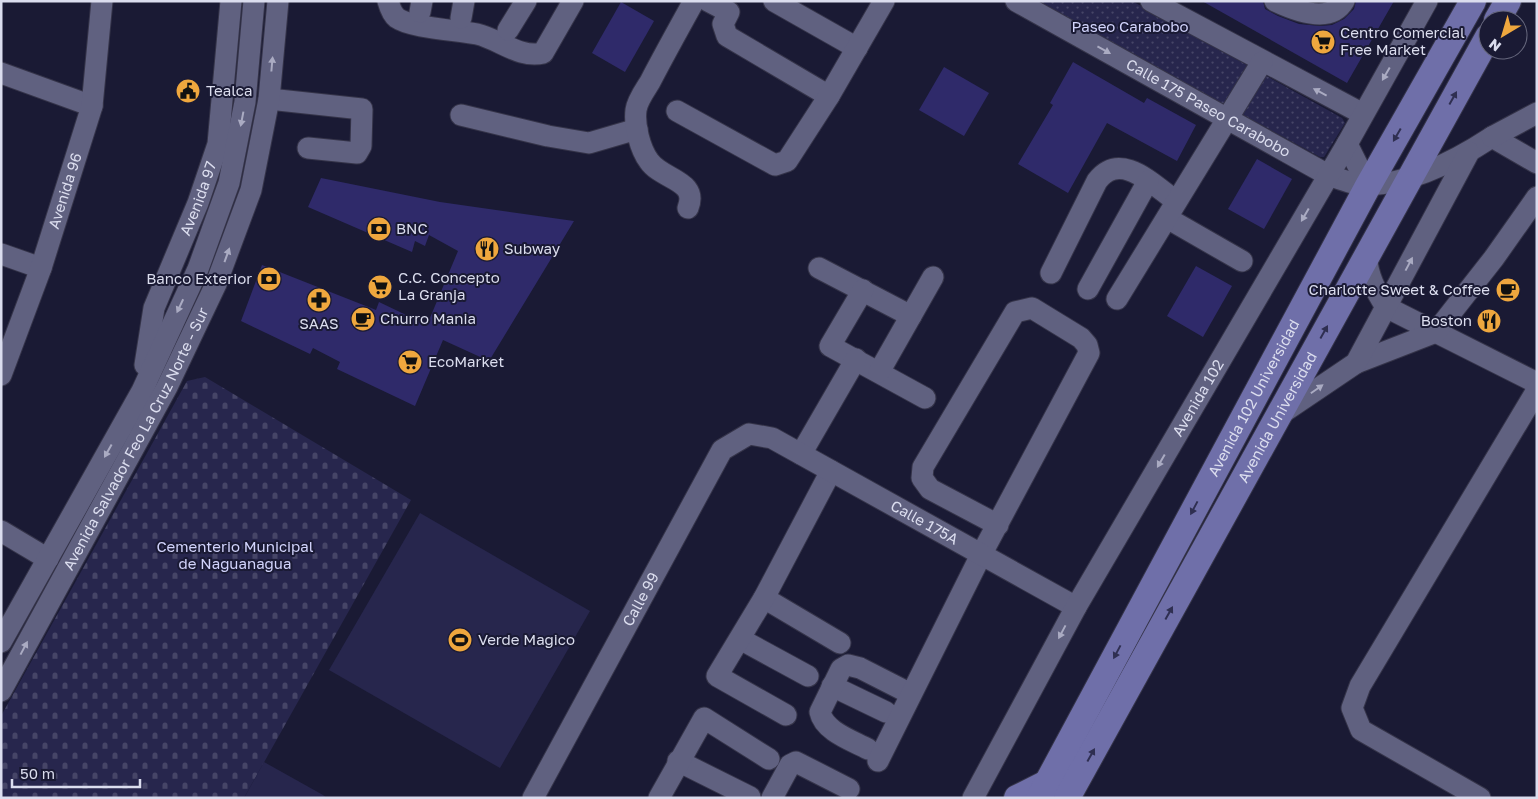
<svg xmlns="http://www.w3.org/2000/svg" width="1538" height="799" font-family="'Golos Text',sans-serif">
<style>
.cemetery{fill:url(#cemetery-stones)}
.park{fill:url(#park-dots)}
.pitch{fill:#27264d}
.building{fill:#2f2a6a}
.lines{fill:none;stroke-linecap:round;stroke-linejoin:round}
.minor-casing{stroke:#353449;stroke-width:23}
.major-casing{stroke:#353449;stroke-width:28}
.minor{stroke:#606180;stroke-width:21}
.major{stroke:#6f6fa9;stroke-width:26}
.oneway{fill:#aaabc2}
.oneway2{fill:#2f2f51}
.labels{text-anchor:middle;stroke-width:4;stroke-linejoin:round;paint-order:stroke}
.park-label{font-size:15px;fill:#d2d4fc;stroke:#1a1a34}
.poi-label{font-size:15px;fill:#dbddee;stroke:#1a1a34;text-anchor:start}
.street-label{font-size:15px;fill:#dbddee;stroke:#1a1a34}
</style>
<defs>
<pattern id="cemetery-stones" width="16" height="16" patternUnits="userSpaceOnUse" patternTransform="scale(1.25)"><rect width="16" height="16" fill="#27264d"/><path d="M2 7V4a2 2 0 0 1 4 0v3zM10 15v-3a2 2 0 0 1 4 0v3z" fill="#464567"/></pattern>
<pattern id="park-dots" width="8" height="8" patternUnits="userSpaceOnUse" patternTransform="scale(1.25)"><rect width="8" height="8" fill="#27264d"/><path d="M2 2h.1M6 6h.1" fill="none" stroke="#464567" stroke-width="1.8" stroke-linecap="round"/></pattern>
</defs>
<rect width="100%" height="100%" fill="#1a1a34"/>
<polygon class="cemetery" points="205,377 411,500 244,798 1,798 1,716 187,381"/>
<polygon class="park" points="1034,1 1132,1 1342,118 1345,123 1324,157 1320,157"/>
<g class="pitch">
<polygon points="420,513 590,611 500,768 329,670"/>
<polygon points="264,762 323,795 327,798 244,798"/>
</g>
<g class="building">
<polygon points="1202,1 1263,1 1265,9 1278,16 1299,24 1320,26 1332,25 1344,19 1354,9 1356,1 1394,1 1347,83"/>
<polygon points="621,2 654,21 625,72 592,53"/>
<polygon points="1073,62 1144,103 1147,98 1196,125 1177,161 1107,123 1068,193 1018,164 1053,105 1050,103"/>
<polygon points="944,67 989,93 964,136 919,110"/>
<polygon points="1257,159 1292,179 1264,229 1228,209"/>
<polygon points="321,178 440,202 574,221 489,361 443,340 415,406 337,369 340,362 313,348 310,354 241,321 262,265 376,310 379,302 427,325 458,251 429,235 425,246 415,241 412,252 308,207"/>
<polygon points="1196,266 1232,286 1203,337 1167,316"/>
</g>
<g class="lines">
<defs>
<g id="minor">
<path d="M388,1C390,8 392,14 397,18C411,28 458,30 477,34C499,39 520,59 543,53L573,1"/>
<polyline points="708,1 729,12 723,24 727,36 829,96"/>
<polyline points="774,1 857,48"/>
<path id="s1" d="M1016,1L1328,175C1340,179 1357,186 1369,185C1412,183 1457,160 1492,137L1537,163"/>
<polyline points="1151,1 1363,114"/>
<path d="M1275,1C1294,10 1330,25 1344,1"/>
<polyline points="420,12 422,1"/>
<polyline points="461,18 464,1"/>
<polyline points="508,30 526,1"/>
<polyline points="1,73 92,106"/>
<polyline points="269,99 362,109 361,146 357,153 308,148"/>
<polyline points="677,111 775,165 787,161 829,96 884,1"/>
<polyline points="461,115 548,136 589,143 637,129"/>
<polyline points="1492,137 1537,113"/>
<polyline points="1347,144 1368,186"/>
<path d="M688,208C699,180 662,180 649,161C640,149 634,125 636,110C637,101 645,90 650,82C664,55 679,28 694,1"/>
<polyline points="1167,218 1242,261"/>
<polyline points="1,254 41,268"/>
<path d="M1366,255C1368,276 1375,290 1386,307L1537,383"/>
<polyline points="819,268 911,316"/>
<path d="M1051,273L1097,181C1121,150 1153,185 1176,201"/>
<polyline points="1088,289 1148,181"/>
<polyline points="863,290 830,346 925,398"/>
<polyline points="1117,299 1262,62"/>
<polyline points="1356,363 1436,332 1494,258 1537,197"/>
<path id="s2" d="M145,365L154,308L198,203L218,144L231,1"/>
<polyline points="879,372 933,277"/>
<path id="s3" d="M1,375L41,268L92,106L102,1"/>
<polyline points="1279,415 1356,363 1469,152"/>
<polyline points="801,454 856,359"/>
<polyline points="1,531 48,559"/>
<polyline points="764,598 840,643"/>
<polyline points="740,639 808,676"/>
<polyline points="1,642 142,391 198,269 229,183 245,102 254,1"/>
<polyline points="832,686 886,712"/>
<path id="s4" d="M1,691L167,387L216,284L251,190L269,99L278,1"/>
<polyline points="786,715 717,676 764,598 831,471"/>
<path d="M868,749C851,740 824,731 820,712L841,669L848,665L860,668L911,694"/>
<polyline points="678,761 750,797"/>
<polyline points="878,761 981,555 1089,353 1087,345 1081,338 1032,308 1015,312 923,467 922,478 930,489 998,525"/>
<path id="s5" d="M533,798L722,450L749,434L772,438L1076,607"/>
<polyline points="659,798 704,718 769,759"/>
<polyline points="772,798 790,765 796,762 849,789"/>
<path id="s6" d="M973,798L1076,607L1347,144L1427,1"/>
<polyline points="1480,798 1361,730 1352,708 1360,686 1537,390"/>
</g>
<g id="major">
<polyline points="1497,20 1508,1"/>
<polyline points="1017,798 1047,783"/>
<path id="s7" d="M1039,798L1368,186L1473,1"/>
<path id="s8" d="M1067,798L1488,37"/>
</g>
</defs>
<use href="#minor" class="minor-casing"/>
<use href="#major" class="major-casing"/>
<use href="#minor" class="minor"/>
<use href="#major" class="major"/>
</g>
<defs><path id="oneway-solid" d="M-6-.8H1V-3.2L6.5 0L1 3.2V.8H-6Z" transform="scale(1.25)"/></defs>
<g class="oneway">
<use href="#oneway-solid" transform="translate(1104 50) rotate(29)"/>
<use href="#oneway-solid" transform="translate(272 64) rotate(-85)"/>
<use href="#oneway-solid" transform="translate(1386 74) rotate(120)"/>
<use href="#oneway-solid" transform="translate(1320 92) rotate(-152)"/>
<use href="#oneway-solid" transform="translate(242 119) rotate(101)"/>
<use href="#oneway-solid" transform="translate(1305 215) rotate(120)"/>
<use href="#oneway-solid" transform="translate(227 255) rotate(-70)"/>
<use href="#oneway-solid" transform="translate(1409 264) rotate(-62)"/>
<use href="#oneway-solid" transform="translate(180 306) rotate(115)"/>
<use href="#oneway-solid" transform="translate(1317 389) rotate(-35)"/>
<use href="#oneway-solid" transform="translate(108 451) rotate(119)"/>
<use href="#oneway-solid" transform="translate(1161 461) rotate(120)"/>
<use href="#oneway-solid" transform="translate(1062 632) rotate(118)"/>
<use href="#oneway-solid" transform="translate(24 648) rotate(-62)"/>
</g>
<g class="oneway2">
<use href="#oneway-solid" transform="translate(1453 98) rotate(-61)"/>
<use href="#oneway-solid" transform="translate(1397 135) rotate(120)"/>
<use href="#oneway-solid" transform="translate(1324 332) rotate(-61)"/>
<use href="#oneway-solid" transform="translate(1194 508) rotate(118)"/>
<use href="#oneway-solid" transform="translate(1169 613) rotate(-61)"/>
<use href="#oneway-solid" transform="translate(1117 652) rotate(118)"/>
<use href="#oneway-solid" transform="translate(1091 755) rotate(-61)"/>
</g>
<defs>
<symbol id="supermarket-disc" viewBox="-11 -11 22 22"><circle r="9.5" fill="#efa73e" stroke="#1a1a34"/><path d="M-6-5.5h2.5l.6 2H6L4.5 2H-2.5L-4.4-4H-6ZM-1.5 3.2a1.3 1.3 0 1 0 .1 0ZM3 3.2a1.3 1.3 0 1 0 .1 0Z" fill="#111"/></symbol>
<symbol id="civic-disc" viewBox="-11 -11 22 22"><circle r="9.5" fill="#efa73e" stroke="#1a1a34"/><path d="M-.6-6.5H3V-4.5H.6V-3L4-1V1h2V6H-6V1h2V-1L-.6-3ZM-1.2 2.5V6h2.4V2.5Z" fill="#111"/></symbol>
<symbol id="bank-disc" viewBox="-11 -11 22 22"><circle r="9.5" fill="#efa73e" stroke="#1a1a34"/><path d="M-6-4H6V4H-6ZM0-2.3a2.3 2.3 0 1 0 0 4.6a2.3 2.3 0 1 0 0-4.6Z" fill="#111"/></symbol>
<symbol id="restaurant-disc" viewBox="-11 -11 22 22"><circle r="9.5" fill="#efa73e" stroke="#1a1a34"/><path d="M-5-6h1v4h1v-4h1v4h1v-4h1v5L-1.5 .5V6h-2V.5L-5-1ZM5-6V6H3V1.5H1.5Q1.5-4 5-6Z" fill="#111"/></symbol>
<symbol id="cafe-disc" viewBox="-11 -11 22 22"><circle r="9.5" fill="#efa73e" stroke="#1a1a34"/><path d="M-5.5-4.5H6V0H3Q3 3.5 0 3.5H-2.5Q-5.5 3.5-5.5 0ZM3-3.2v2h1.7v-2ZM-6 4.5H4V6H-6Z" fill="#111"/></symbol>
<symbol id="pharmacy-disc" viewBox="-11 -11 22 22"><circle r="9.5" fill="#efa73e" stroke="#1a1a34"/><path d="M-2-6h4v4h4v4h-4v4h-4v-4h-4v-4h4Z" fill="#111"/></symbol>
<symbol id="stadium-disc" viewBox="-11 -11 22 22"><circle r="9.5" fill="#efa73e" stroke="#1a1a34"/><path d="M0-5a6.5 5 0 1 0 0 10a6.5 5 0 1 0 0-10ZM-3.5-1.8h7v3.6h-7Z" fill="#111"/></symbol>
</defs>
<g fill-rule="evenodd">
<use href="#supermarket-disc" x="1309" y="28" width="28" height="28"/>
<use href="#civic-disc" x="174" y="77" width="28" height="28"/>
<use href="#bank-disc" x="365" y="215" width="28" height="28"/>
<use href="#restaurant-disc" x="473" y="235" width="28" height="28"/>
<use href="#bank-disc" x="255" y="265" width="28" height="28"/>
<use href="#supermarket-disc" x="366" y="273" width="28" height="28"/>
<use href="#cafe-disc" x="1494" y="276" width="28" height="28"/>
<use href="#pharmacy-disc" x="305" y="286" width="28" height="28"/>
<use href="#cafe-disc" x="349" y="305" width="28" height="28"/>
<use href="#restaurant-disc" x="1475" y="307" width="28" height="28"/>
<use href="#supermarket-disc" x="396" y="348" width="28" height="28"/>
<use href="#stadium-disc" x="446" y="626" width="28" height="28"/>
</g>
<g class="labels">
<g class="park-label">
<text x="1130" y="32">Paseo Carabobo</text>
<text x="235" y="552">Cementerio Municipal<tspan x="235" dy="17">de Naguanagua</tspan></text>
</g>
<g class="poi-label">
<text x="1340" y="38">Centro Comercial<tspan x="1340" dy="17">Free Market</tspan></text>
<text x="206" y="96">Tealca</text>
<text x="396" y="234">BNC</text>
<text x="504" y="254">Subway</text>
<text x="398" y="283">C.C. Concepto<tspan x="398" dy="17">La Granja</tspan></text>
<text x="252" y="284" text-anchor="end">Banco Exterior</text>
<text x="1490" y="295" text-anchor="end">Charlotte Sweet &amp; Coffee</text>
<text x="380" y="324">Churro Mania</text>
<text x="1472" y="326" text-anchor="end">Boston</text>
<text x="319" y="329" text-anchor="middle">SAAS</text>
<text x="428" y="367">EcoMarket</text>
<text x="478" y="645">Verde Magico</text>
</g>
<g class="street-label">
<text dy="5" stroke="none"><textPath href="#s1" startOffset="220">Calle 175 Paseo Carabobo</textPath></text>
<text dy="5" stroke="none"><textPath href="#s3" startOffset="195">Avenida 96</textPath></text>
<text dy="5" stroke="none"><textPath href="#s2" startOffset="176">Avenida 97</textPath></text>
<text dy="5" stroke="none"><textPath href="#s6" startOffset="459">Avenida 102</textPath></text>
<text dy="5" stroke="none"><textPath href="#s7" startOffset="454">Avenida 102 Universidad</textPath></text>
<text dy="5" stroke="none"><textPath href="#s8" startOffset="435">Avenida Universidad</textPath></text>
<text dy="5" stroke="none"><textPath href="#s4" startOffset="286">Avenida Salvador Feo La Cruz Norte - Sur</textPath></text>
<text dy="5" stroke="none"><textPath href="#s5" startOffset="625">Calle 175A</textPath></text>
<text dy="5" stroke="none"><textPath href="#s5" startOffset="226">Calle 99</textPath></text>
</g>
</g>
<rect width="1538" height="799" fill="none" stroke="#dbddee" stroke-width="5"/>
<g transform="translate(1503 35) rotate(218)"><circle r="24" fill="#1a1a34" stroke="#67687e"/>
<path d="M0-4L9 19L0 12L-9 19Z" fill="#efa73e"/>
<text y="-8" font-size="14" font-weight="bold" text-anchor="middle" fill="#dbddee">N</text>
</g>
<path d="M12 779v8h128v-8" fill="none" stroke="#dbddee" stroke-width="2.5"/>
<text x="20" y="779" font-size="15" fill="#dbddee" stroke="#1a1a34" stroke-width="4" paint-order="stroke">50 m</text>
</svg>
